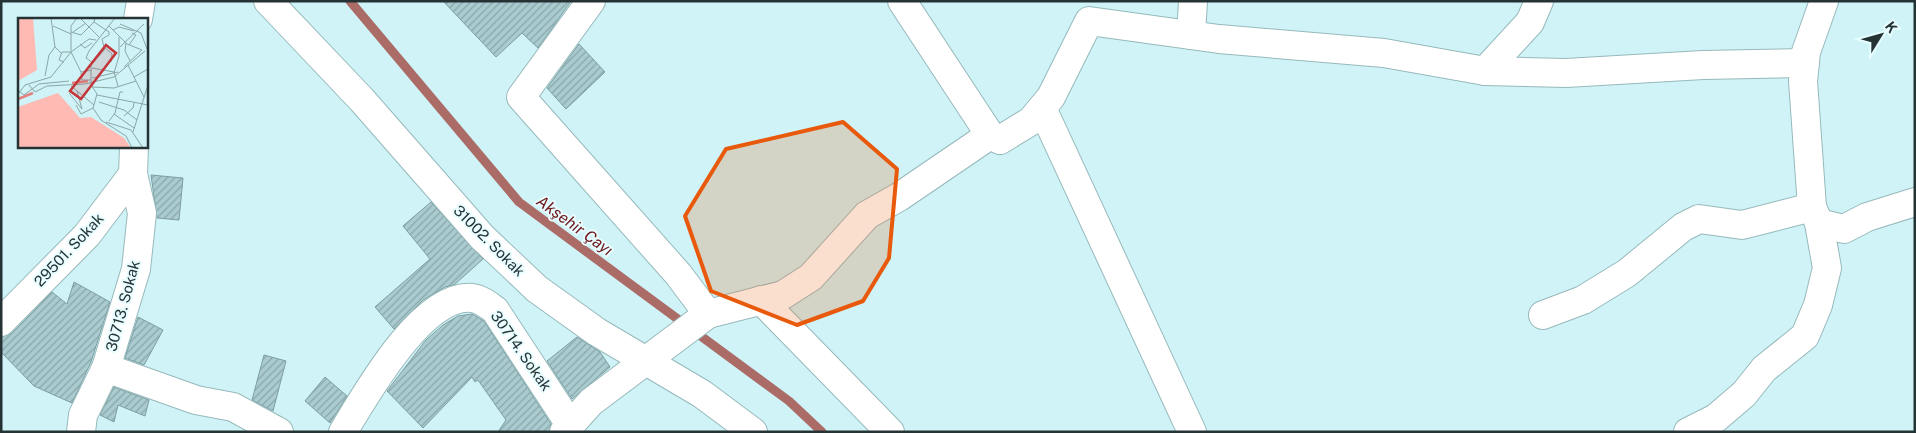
<svg xmlns="http://www.w3.org/2000/svg" width="1916" height="433" font-family="'Public Sans',sans-serif">
<style>
.lines{fill:none;stroke-linecap:round;stroke-linejoin:round}
.stream{stroke:#ab6b67;stroke-width:9}
.building{fill:url(#building-hatch);stroke:#7d9fa2}
.minor-casing{stroke:#97b9bc;stroke-width:30}
.minor{stroke:#fff;stroke-width:28}
.marked{fill:#e8590c;fill-opacity:0.2;stroke:#e8590c;stroke-width:4;stroke-linejoin:round}
.labels{text-anchor:middle;stroke-width:4;stroke-linejoin:round;paint-order:stroke}
.street-label{font-size:15px;fill:#253334;stroke:#e8fdff}
.water-label{font-size:16px;font-style:italic;fill:#6e171a;stroke:#e8fdff}
.inset-river{fill:none;stroke:#e4837d;stroke-width:2.5}
.inset-road{fill:none;stroke:#8ba6a8;stroke-width:1}
.view{fill:#c43539;fill-opacity:0.15;stroke:#c43539;stroke-width:2.5}
.inset-edge{fill:none;stroke:#253334;stroke-width:2.5}
</style>
<defs>
<pattern id="building-hatch" width="6" height="6" patternUnits="userSpaceOnUse" patternTransform="scale(1.25)"><rect width="6" height="6" fill="#aaccd0"/><path d="M-1 1l2-2M0 6l6-6M5 7l2-2" fill="none" stroke="#8aa6aa"/></pattern>
</defs>
<rect width="100%" height="100%" fill="#cff3f6"/>
<g class="lines">
<polyline class="stream" points="350,1 519,202 789,401 822,432"/>
</g>
<g class="building">
<polygon points="443,1 571,1 538,48 522,33 496,57"/>
<polygon points="579,44 605,72 566,109 547,88"/>
<polygon points="151,175 183,178 179,220 157,218"/>
<polygon points="431,202 483,259 454,285 445,287 423,300 394,329 375,307 430,259 403,226"/>
<polygon points="74,282 110,302 91,362 72,403 34,386 1,352 1,337 12,333 52,292 67,304"/>
<polygon points="472,314 484,321 551,424 549,432 498,432 506,420 478,380 475,382 472,377 423,428 387,391 426,340 443,325 458,316"/>
<polygon points="138,317 163,330 144,365 125,358"/>
<polygon points="577,337 600,352 610,367 572,399 547,361"/>
<polygon points="264,355 286,361 273,411 252,400"/>
<polygon points="325,377 347,396 330,423 305,401"/>
<polygon points="114,387 149,400 145,416 118,405 114,422 100,415"/>
</g>
<g class="lines">
<defs>
<g id="minor">
<polyline points="268,1 362,100 482,237 537,289 597,332 702,394 753,432"/>
<polyline points="591,1 521,97 678,274 708,314"/>
<polyline points="902,1 990,135"/>
<polyline points="138,19 141,1"/>
<polyline points="1191,35 1193,1"/>
<polyline points="1485,71 1530,22 1539,1"/>
<polyline points="1042,108 1192,432"/>
<polyline points="1819,223 1844,229 1867,217 1915,202"/>
<polyline points="761,300 890,432"/>
<polyline points="1543,315 1583,300 1627,273 1683,227 1699,219 1742,225 1812,207"/>
<polyline points="1,322 87,235 133,174"/>
<polyline points="106,368 196,400 233,407 279,432"/>
<polyline points="81,432 83,415 106,368 136,269 142,213 133,174 134,146"/>
<path d="M343,432C365,396 422,293 472,298C481,299 488,305 495,310L569,423"/>
<polyline points="564,432 591,402 708,314 783,295 811,277 867,215 899,197 990,135 1000,140 1031,121 1051,97 1089,21 1219,39 1384,53 1485,71 1566,73 1703,65 1805,63"/>
<polyline points="1688,432 1716,418 1744,394 1764,369 1805,336 1818,305 1827,268 1819,223 1812,207 1803,81 1806,52 1824,1"/>
</g>
</defs>
<use href="#minor" class="minor-casing"/>
<use href="#minor" class="minor"/>
</g>
<path class="marked" d="M843,122L897,169L889,258L863,301L797,325L711,291L685,216L726,149Z"/>
<g class="labels">
<g class="street-label">
<text transform="translate(489 241) rotate(45)" y="5">31002. Sokak</text>
<text transform="translate(69 250) rotate(-47)" y="5">29501. Sokak</text>
<text transform="translate(123 306) rotate(-75)" y="5">30713. Sokak</text>
<text transform="translate(521 351) rotate(55)" y="5">30714. Sokak</text>
</g>
<g class="water-label">
<text transform="translate(575 225) rotate(36)" y="6">Akşehir Çayı</text>
</g>
</g>
<g transform="translate(18 18)">
<rect width="130" height="130" fill="#cff3f6"/>
<path d="M0,0H15L19,52L0,63ZM40,75L62,100L73,99L106,120L113,130H0V89Z" fill="#ffbab4"/>
<path class="inset-river" d="M54,65L70,63M0,81L15,75"/>
<path class="inset-road" d="M33,0L37,29L43,35M62,0L81,19M77,0L76,4L91,14V17L84,21M102,6L123,15L129,31M35,8L53,16M91,8L109,26L124,32M95,12L101,9L116,13M53,14L63,17L76,4M55,14L68,5M84,21L86,29L94,36L93,44M108,25L107,33L112,43M62,26L67,30L74,25M111,27L118,17L114,15M102,29L126,6M87,31L73,47V67L79,76L75,90L83,102L108,118L114,130M53,33V8L59,0M53,34L63,54M46,44L41,42L44,34H53L71,21L78,22M75,45L68,40L71,33L97,0M110,47L126,79M106,49L124,32M74,50L96,54L100,68M96,55L101,38V19M27,58L31,37L37,29M116,59L130,51M74,60L100,54M73,62H64L63,54L74,52M11,67L17,74L29,68L67,66L96,59L127,33M53,68L76,87M74,69L96,70L118,63M1,73L6,77L21,66L51,63M51,75L64,91L59,73M0,76L7,67L33,59L53,34M79,77L130,87M81,84L106,92L119,102M58,87L63,96L75,90M96,96L116,110M106,98L115,90L116,85M91,103L97,95L102,74H105M88,104L113,112M113,112L125,130M115,114L130,67"/>
<path class="view" d="M88,27L98,35L63,81L52,73Z"/>
<rect width="130" height="130" class="inset-edge"/>
</g>
<rect width="1916" height="433" fill="none" stroke="#253334" stroke-width="5"/>
<g transform="translate(1881 35) rotate(53)" stroke="#e8fdff" stroke-width="4" paint-order="stroke">
<path d="M0-4L9 19L0 12L-9 19Z" fill="#253334"/>
<text y="-8" font-size="14" font-weight="bold" text-anchor="middle" fill="#253334">K</text>
</g>
</svg>
